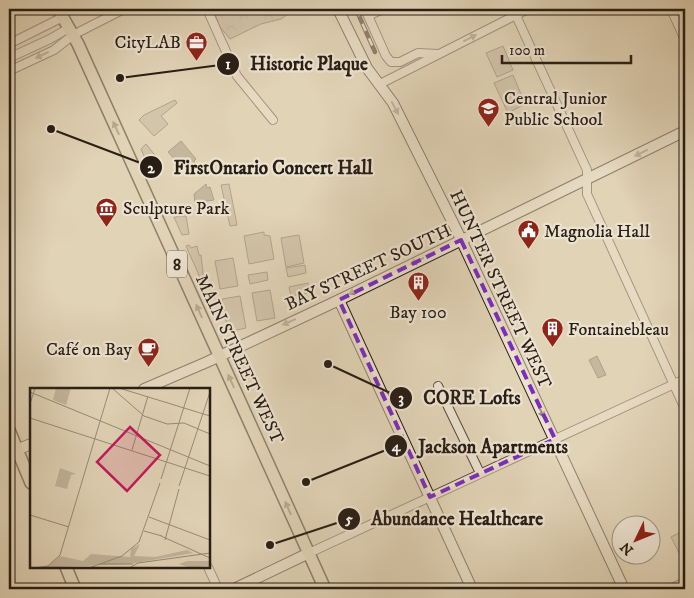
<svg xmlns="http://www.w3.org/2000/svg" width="694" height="598" font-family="'IM FELL DW Pica',serif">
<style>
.green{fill:#c2b49b;stroke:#756958}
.forest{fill:url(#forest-crowns);stroke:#756958}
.water{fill:#a2957f;stroke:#716555}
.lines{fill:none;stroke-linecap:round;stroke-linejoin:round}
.street-casing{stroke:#564b3d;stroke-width:10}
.secondary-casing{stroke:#281e15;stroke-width:12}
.primary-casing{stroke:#281e15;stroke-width:14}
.street{stroke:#ece2d0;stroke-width:8}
.secondary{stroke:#ece2d0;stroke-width:10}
.primary{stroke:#e1d3b6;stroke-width:11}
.rail-casing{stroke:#281e15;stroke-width:4.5}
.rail{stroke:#ece2d0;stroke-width:2.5;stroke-dasharray:8;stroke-linecap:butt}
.oneway{fill:#948a7c}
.oneway2{fill:#847866}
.marked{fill:none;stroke:#7b2cbf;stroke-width:4;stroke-dasharray:10 6;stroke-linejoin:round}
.labels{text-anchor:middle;stroke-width:4.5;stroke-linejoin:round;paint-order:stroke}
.shield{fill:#ece2d0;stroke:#63594d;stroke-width:1}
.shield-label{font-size:16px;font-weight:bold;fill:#281e15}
.poi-label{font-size:18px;fill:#281e15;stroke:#ece2d0;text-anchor:start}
.street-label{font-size:18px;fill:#281e15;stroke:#ece2d0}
.inset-road{fill:none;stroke:#978b76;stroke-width:1}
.view{fill:#c2185b;fill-opacity:0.15;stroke:#c2185b;stroke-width:2.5}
.inset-edge{fill:none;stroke:#281e15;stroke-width:2.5}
.leader{fill:none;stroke:#281e15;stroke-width:2}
.callout-dot{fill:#281e15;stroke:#ece2d0;stroke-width:2}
.mark-label{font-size:15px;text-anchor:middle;font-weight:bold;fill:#fff}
.callout-label{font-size:19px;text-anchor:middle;font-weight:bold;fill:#281e15;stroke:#ece2d0;stroke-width:4.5;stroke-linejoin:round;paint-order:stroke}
</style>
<defs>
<pattern id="forest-crowns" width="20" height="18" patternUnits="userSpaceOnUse" patternTransform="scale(1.25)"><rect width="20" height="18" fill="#c2b49b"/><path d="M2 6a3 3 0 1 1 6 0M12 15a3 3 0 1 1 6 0" fill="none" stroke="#a79a85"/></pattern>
</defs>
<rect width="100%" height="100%" fill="#e1d3b6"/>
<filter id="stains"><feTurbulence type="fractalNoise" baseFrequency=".004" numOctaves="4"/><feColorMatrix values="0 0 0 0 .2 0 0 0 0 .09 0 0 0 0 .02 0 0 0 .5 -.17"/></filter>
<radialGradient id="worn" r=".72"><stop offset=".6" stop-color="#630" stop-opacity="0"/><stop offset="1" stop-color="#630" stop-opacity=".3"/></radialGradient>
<g class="green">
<polygon points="503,46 513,70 497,77 486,53"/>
<polygon points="513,75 525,104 508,113 494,83"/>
<polygon points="175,100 177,103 161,116 168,124 154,136 139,120 144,115"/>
<polygon points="146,144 158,159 149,168 141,149"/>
<polygon points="229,184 237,225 230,226 221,185"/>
<polygon points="186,216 189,234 182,235 174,217"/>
<polygon points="264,232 264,235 270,236 274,259 249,264 244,236"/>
<polygon points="299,235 304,263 286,267 281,238"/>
<polygon points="189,245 191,248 197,246 199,255 201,255 204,282 202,282 186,246"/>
<polygon points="233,258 238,286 220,289 215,261"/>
<polygon points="305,265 306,273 288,277 286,268"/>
<polygon points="267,272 268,280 250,284 248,275"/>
<polygon points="308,283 309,293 291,296 289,287"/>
<polygon points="270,290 275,318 257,321 252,293"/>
<polygon points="240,296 246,328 228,332 222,299"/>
<polygon points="685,530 685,565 671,537"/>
</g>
<polygon class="forest" points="213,9 242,10 245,9 295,9 281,19 261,24 230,39 220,27"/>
<g class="water">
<polygon points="181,141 196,159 194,161 195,163 180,165 168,152"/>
<polygon points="206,184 207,188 210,187 214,200 195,203 194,194"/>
<polygon points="597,356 606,375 598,378 589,360"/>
</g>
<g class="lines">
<defs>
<g id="street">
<polyline points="207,9 237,76 273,120"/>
<polyline points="365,9 386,56 391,62 400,62 418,53 438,54"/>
<polyline points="513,9 587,170 587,194 685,409"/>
<polyline points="671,9 685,40"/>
<polyline points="368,16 383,9"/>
<polyline points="9,44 63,17"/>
<polyline points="9,58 50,39 69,28"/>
<polyline points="9,71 54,50 73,35 124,9"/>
<polyline points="380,84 528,9"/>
<polyline points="438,386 480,473"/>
<polyline points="309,553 685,379"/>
<polyline points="208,567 218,589"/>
<polyline points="670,589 685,582"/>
</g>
<g id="secondary">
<polyline points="338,9 367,68 393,103 457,231 624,589"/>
<polyline points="339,300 472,589"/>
<polyline points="144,389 207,362 339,300 685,131"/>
<polyline points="9,453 31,444"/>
<polyline points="234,589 309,553"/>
</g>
<g id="primary">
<polyline points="58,9 78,44 325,589"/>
<polyline points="9,430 31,483"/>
<polyline points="66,567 75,589"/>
</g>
</defs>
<use href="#street" class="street-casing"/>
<use href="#secondary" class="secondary-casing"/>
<use href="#primary" class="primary-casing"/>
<use href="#street" class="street"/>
<use href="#secondary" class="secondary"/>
<use href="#primary" class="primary"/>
<defs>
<polyline id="rail" points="356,9 375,52"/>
</defs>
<use href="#rail" class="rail-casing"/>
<use href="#rail" class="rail"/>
</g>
<defs><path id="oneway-solid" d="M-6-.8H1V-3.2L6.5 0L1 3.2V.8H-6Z" transform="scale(1.25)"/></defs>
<g class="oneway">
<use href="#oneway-solid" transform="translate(470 38) rotate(-27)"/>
<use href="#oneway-solid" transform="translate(42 55) rotate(155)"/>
<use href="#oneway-solid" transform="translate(395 108) rotate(62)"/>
<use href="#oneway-solid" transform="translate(641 153) rotate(154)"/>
<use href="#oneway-solid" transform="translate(417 261) rotate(154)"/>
<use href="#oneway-solid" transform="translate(355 291) rotate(154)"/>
<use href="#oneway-solid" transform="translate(289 322) rotate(156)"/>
<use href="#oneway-solid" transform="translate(541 411) rotate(65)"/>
</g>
<g class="oneway2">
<use href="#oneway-solid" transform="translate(116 128) rotate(-114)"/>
<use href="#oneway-solid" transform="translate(199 311) rotate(-114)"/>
<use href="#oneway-solid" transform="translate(231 381) rotate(-114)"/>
<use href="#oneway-solid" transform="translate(288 508) rotate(-114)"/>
</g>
<path d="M0 0H694V598H0ZM461,240L555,439L430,497L339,300Z" fill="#e1d3b6" fill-opacity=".55" fill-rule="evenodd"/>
<path class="marked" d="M461,240L555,439L430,497L339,300Z"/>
<defs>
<symbol id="office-pin" viewBox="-11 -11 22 30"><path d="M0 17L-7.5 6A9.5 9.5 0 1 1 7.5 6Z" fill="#8f2418" stroke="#ece2d0"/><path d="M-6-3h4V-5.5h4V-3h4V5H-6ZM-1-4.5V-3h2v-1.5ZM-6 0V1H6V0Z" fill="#fff"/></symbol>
<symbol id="school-pin" viewBox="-11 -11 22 30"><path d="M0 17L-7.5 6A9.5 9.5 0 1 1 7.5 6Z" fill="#8f2418" stroke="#ece2d0"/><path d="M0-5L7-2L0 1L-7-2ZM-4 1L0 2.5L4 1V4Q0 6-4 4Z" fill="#fff"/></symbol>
<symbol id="museum-pin" viewBox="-11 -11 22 30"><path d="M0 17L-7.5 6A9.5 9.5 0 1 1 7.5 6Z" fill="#8f2418" stroke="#ece2d0"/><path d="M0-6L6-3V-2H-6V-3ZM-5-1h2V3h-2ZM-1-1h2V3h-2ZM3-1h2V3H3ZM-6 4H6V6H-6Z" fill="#fff"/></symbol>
<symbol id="civic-pin" viewBox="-11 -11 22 30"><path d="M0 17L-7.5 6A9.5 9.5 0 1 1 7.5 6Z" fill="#8f2418" stroke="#ece2d0"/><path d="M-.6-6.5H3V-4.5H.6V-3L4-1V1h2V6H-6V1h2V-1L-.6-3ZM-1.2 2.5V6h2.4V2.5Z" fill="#fff"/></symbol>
<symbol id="building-pin" viewBox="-11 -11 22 30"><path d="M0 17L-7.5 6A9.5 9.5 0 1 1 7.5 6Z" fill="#8f2418" stroke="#ece2d0"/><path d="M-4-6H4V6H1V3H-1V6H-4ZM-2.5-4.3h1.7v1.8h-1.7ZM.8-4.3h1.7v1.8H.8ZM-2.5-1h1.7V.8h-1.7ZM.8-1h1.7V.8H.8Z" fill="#fff"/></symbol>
<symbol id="cafe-pin" viewBox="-11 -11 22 30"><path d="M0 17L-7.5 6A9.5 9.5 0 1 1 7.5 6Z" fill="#8f2418" stroke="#ece2d0"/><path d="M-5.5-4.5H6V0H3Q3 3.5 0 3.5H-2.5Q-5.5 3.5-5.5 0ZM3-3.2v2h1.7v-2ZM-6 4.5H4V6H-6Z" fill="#fff"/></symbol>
</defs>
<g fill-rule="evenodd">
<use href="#office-pin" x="184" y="30" width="25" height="34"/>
<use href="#school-pin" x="476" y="96" width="25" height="34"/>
<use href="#museum-pin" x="94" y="196" width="25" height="34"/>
<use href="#civic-pin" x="516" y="218" width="25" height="34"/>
<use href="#building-pin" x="406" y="270" width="25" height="34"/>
<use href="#building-pin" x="540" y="316" width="25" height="34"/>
<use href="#cafe-pin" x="136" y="336" width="25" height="34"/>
</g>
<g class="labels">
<rect class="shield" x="167" y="250.5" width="20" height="27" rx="4"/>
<g class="shield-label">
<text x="177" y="270">8</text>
</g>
<g class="poi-label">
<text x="181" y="48" text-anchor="end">CityLAB</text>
<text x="504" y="104">Central Junior<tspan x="504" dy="21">Public School</tspan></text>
<text x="123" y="214">Sculpture Park</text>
<text x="544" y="237">Magnolia Hall</text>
<text x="418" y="318" text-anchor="middle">Bay 100</text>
<text x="568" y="335">Fontainebleau</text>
<text x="132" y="355" text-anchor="end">Café on Bay</text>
</g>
<g class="street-label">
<text transform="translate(368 267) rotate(-25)" y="6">BAY STREET SOUTH</text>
<text transform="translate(501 289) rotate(65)" y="6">HUNTER STREET WEST</text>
<text transform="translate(240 359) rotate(65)" y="6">MAIN STREET WEST</text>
</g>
</g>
<g transform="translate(30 388)">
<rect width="180" height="180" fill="#e1d3b6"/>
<path d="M26,0H41L36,17L23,12ZM30,80L46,86L41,87L37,101L25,98ZM157,173H180V178L160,180L149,176Z" fill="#c2b49b"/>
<path d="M110,156L104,168L125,169L157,162L163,165L99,176L8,180L16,179L30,168L53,173L61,166L100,169L101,161Z" fill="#c2b49b"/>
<path class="inset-road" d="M82,0L114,28L137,36L154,35L180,46M89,0L180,28M0,4L180,78M0,16L5,0M0,30L180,88M102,62L118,8M131,91L160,0M149,98L180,4M0,127L39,139M119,129L180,152M114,143L132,148M131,148L180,170M135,152L149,101M70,176H103M4,180L18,178L30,167L80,0M59,180L92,168L109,154L130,95M99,180L108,175L180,165"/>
<path class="view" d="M100,39L130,67L97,103L67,74Z"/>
<rect width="180" height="180" class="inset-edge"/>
</g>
<path class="leader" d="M120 78L228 64M51 129L151 167M328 364L401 398M306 482L396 446M270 545L349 519"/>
<g class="callout-dot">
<circle cx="120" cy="78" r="5"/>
<circle cx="51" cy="129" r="5"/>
<circle cx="328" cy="364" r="5"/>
<circle cx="306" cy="482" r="5"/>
<circle cx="270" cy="545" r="5"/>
<circle cx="228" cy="64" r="12"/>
<circle cx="151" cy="167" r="12"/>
<circle cx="401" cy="398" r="12"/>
<circle cx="396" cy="446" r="12"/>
<circle cx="349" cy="519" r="12"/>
</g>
<g class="mark-label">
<text x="228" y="69">1</text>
<text x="151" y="173">2</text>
<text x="401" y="403">3</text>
<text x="396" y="451">4</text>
<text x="349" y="524">5</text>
</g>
<g class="callout-label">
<text x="309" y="70">Historic Plaque</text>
<text x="273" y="174">FirstOntario Concert Hall</text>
<text x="472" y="404">CORE Lofts</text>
<text x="493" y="453">Jackson Apartments</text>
<text x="457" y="525">Abundance Healthcare</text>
</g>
<rect width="694" height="598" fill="none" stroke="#e1d3b6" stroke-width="30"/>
<rect x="10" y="10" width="674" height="578" fill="none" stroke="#281e15" stroke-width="2.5"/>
<rect x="15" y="15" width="664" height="568" fill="none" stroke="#281e15"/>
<g transform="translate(636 540) rotate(227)"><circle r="24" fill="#ece2d0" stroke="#9e9485"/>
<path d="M0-4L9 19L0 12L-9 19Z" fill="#8f2418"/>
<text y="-8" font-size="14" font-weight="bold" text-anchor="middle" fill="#281e15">N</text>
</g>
<path d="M502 55v8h129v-8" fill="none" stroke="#281e15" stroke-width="2.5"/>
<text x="509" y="55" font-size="15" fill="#281e15" stroke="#ece2d0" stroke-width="4" paint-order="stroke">100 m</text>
<rect width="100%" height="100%" filter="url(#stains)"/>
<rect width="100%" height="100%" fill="url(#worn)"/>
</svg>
